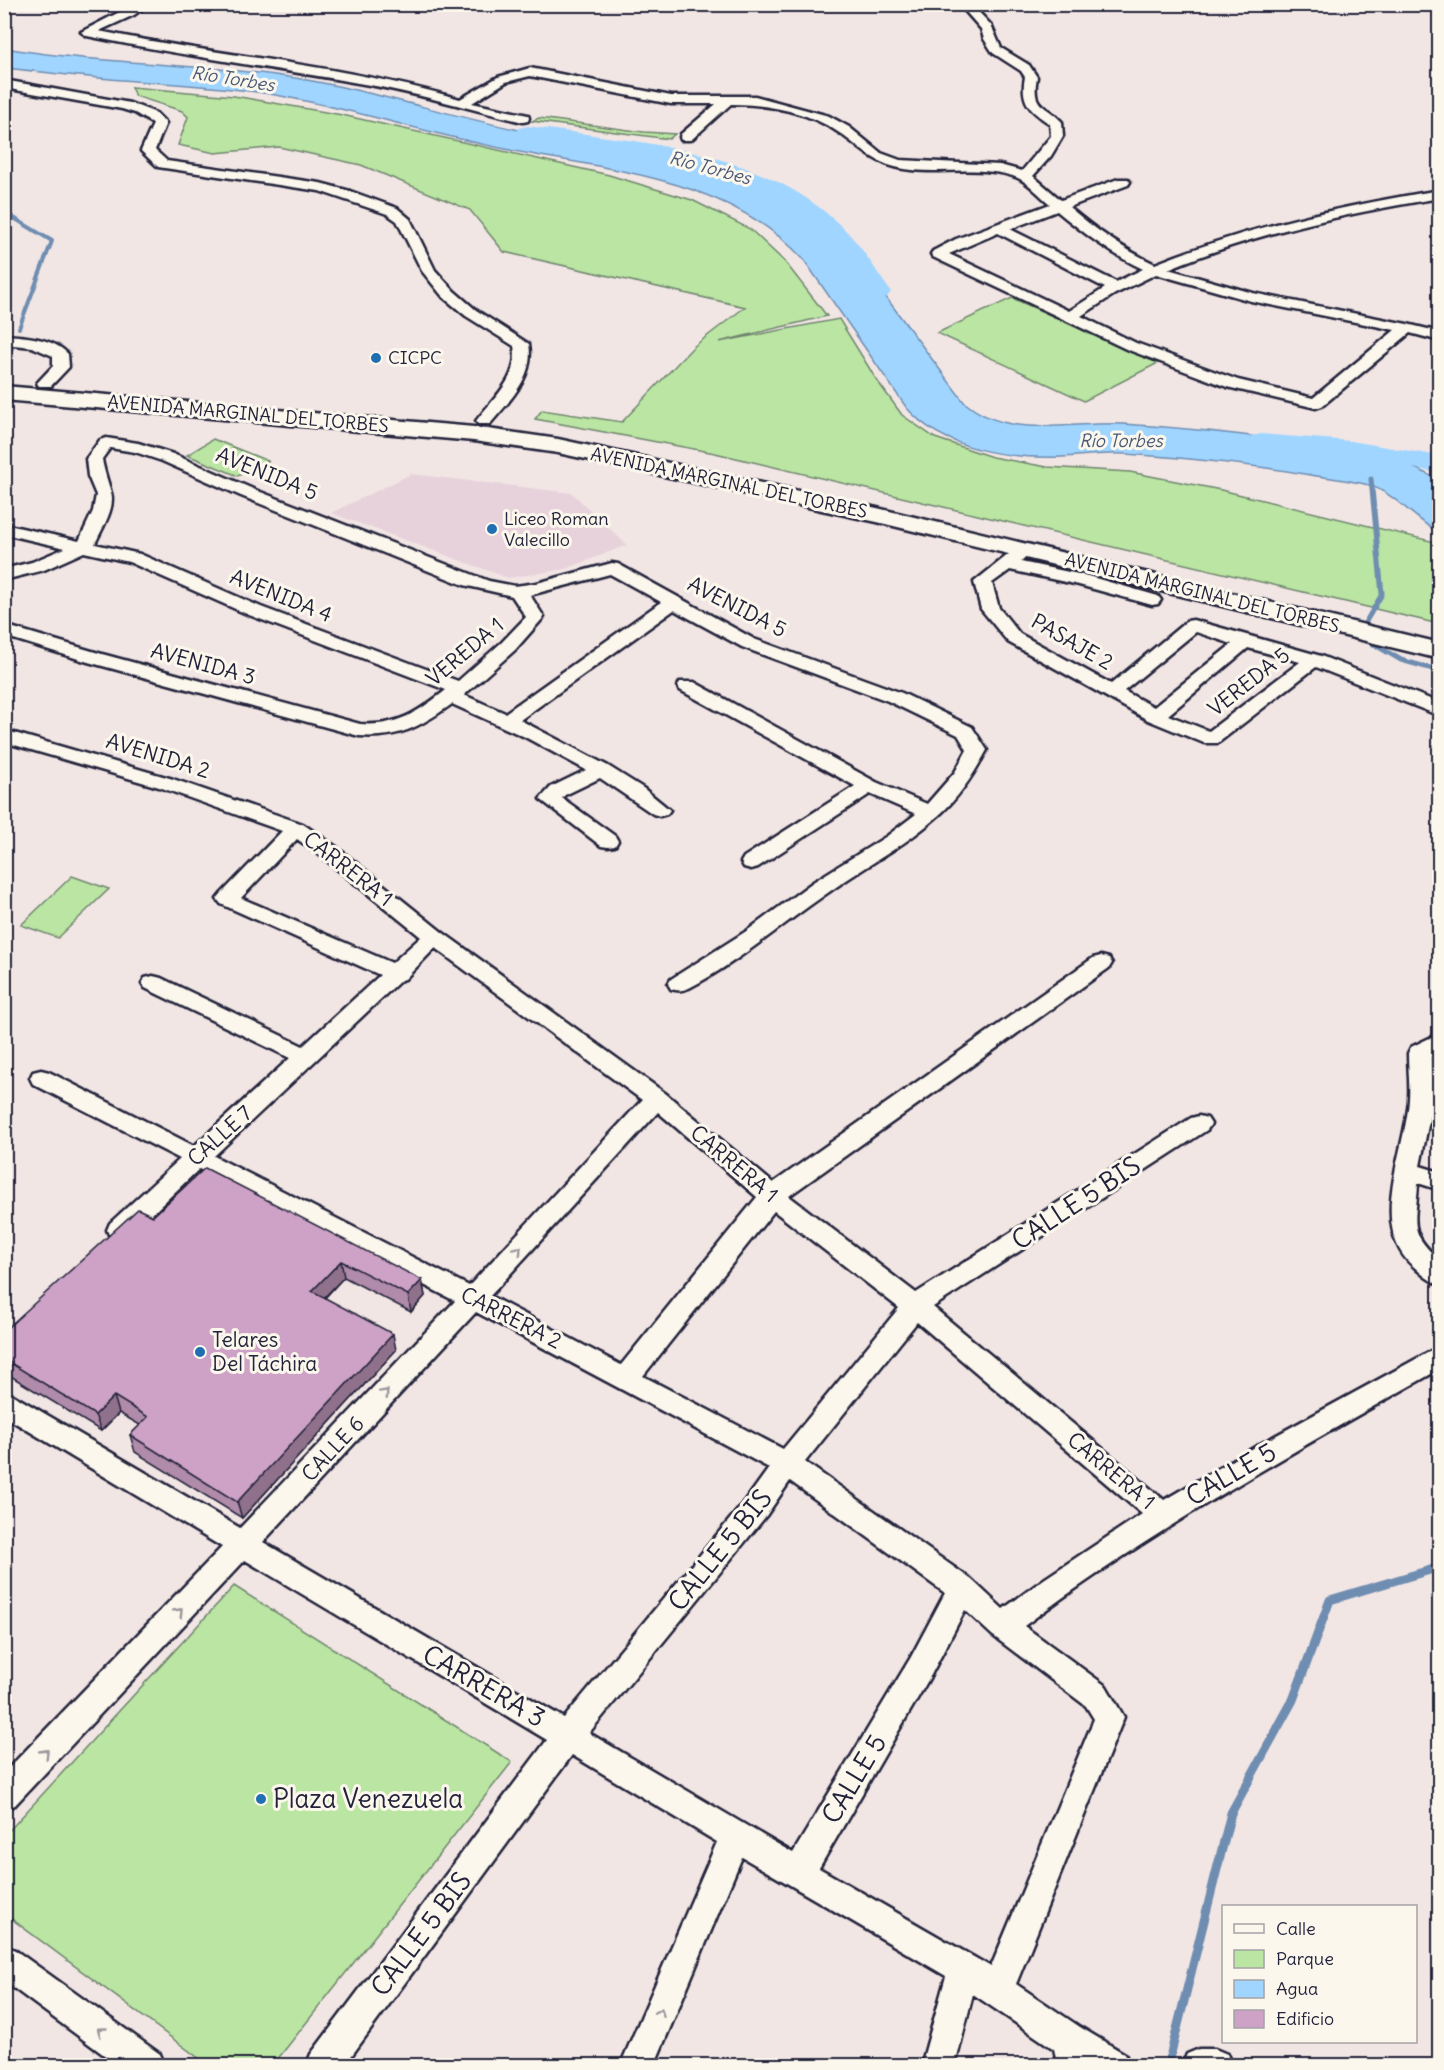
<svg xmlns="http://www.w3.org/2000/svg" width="1444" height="2070" font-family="Delius,sans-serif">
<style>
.built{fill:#e7d2db}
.green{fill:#bae5a2;stroke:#6e846e;stroke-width:1.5}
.water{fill:#a0d5ff;stroke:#6e8db1;stroke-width:1.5}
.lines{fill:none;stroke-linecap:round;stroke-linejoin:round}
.stream-far2{stroke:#6e8db1;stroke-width:4}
.stream-far1{stroke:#6e8db1;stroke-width:5}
.stream{stroke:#6e8db1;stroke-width:9}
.river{fill:#a0d5ff;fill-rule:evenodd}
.minor-casing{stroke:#22223b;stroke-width:5}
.highway-casing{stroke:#22223b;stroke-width:5}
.minor{fill:#fbf7ec;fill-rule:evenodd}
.highway{fill:#fbf7ec;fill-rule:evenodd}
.wall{fill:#b08baa;stroke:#22223b;stroke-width:1.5}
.shaded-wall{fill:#90718b;stroke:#22223b;stroke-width:1.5}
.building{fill:#cda2c6;stroke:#22223b;stroke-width:1.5}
.oneway{stroke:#99979c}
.poi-dot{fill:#1f6fb2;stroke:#fbf7ec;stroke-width:2}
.labels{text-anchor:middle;stroke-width:6;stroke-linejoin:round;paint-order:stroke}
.far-water-label{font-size:18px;font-style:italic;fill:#485876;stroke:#fbf7ec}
.far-poi-label{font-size:18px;fill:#22223b;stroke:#fbf7ec;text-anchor:start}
.far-street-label{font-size:18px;fill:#22223b;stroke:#fbf7ec}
.street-label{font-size:21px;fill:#22223b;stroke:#fbf7ec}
.poi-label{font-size:21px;fill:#22223b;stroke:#fbf7ec;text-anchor:start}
.near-street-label{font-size:26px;fill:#22223b;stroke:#fbf7ec}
.near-poi-label{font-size:26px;fill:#22223b;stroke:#fbf7ec;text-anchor:start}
</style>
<rect width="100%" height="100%" fill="#f2e6e4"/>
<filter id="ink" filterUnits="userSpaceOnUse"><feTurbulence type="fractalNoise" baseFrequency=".0167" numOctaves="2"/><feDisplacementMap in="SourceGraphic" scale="12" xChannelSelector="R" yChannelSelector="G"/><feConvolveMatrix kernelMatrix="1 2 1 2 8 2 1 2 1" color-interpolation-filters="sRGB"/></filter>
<g filter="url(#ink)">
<polygon class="built" points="411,474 572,493 627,545 566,569 508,578 331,513"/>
<g class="green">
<polygon points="131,87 234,96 342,115 609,175 692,200 750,229 785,262 827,316 719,342 839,319 876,379 902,415 935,438 992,457 1047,467 1130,472 1221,490 1439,543 1439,624 715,453 535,419 542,410 622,422 693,347 745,307 504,252 470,210 361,165 279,147 215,153 178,145 188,117 182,111 135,96"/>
<polygon points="539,118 644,132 675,134 669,139 532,121"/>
<polygon points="1012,298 1158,363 1084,401 937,333"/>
<polygon points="213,439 268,461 238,476 187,455"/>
<polygon points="72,876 109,889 58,938 21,925"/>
<polygon points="234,1586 512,1762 273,2065 208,2065 5,1914 5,1835"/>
</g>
<path class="water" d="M5,48C99,64 195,63 289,77C367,89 442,114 519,130C636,154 766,162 853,253L964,402C1009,441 1070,421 1123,424C1188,428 1253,435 1318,446C1360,453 1403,457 1439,481V533C1414,519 1395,493 1368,485C1350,480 1329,478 1310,475C1249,464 1187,458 1125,454C1104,453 1083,456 1062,457C1009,459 942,450 906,407L804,260C725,173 598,170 491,146C417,130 345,107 270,94C221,86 171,84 122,80C83,77 44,72 5,68Z"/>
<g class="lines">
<polyline class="stream-far2" points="4,212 52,241 19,328"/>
<g class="stream-far1">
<polyline points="4,367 12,346"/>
<polyline points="1371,479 1382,594 1358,635 1401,660 1440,671"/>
</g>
<polyline class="stream" points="1170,2057 1231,1813 1293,1700 1330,1600 1440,1567"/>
<g class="river">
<path d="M527,126C633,142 760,147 841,226C861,244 875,270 891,292L887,297L878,300L869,297C854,277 842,252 823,235C763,179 683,162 605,151C576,147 547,145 519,138L516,133L519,128Z"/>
<polygon points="1261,434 1351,441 1440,456 1440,473 1373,461 1251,448 1247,442 1251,436"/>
</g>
<defs>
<g id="minor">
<path d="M135,4H149L134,15L99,31C219,56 343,65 460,99L498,77L530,68L671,96H755L829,116L849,127L881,153L900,160L1000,165L1022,171L1051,136L1050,124C1030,111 1020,102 1025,77L1021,71L993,53L984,39L981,29L959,4H971L991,25L1001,48L1029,65L1037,77C1031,109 1045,103 1062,122L1063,136L1051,156L1033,176L1061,200L1118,179H1128L1130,182L1128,185L1069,207C1096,230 1123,249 1155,264C1247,227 1342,206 1440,190V198C1346,213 1256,233 1168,269L1253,293L1407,324L1440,332V341L1410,333L1322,406L1316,408L1227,387L1126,349L933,257L931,254L933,251L956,239L1050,204C1040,196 1029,183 1018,178C980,163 933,177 895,167C872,161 859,147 841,134C811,112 767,104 731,104L691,140H681L680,137L681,134L716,104H671L530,76L506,82L472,103L528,115L529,118L528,121L523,122C468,109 414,92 358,83C268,67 177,55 87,36L81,32ZM1057,211C1085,234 1111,254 1143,269L1116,282L1010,229ZM998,233L1105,288L1069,311L949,254ZM1156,274L1251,301L1395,330L1313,398L1238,380L1136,343L1081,316L1115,294Z"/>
<path d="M4,80L130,103L156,113L166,123L155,150L167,161L320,183L350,191L397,208L410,219L435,270L454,291L476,310L529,344C535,377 509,401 490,424H478L476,421C493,398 520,378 514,346L466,316L443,297L422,271L397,221L387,214L319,191L158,167L141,151L153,124L135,113L122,109L4,88Z"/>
<path d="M4,335C24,336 54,338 68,354L69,367L51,386H39L37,383L53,366V356L32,347L4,344Z"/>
<path d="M106,438L138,443L173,454L253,489L489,581L515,586L537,583L612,563L618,564L754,639L902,693L972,727L987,750C974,774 959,798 938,816C905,846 865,866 829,892C782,924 739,962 689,988C682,991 678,991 671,989L668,984L671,979L748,930L813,882L887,836L916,814L870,794L758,867L751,869L744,867L741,862L744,857L855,786L680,690L678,686L680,682H694L876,782L927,804L955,772L967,750L958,735L888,701L742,647L674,610L520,720L608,766L643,788L670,810L667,814L660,816L653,814L600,778L565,795L562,798L615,836L618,841L615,846L608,847L601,846L540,799L551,787L586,770L525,737L452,704C421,726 399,739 359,736L88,662L4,636V625L102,654L360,724C397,727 418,712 446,690L249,615L129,562L84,552L44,570L4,580V569L32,562L65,548L4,534V524L79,541L93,511L96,495L88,476L86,459L100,440ZM110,448L135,452L162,461L241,496L464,585L512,596L526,617L502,642L458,681L261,607L140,554L95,544C101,530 116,508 111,493C108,481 104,472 102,459ZM610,574L661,602L505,713L464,695L515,650L544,617L530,595Z"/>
<path d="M1025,545L1031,546L1034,550L1021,562L1088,576L1158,596L1161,600L1158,604L1152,605L1079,585L1010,570L992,583L999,608L1020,634L1111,684L1187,621L1193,620L1321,656L1440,703V716L1316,667L1218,743H1204L1148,720L1008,642L981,609L974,582L1019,546ZM1196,632L1232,644L1154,707L1124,691ZM1248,648L1300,662L1209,731L1168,715Z"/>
<path d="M4,730L173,779L303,824L335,846L442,932L665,1093L773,1183L1093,958L1101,956L1109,958L1112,963L1109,968L789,1196L916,1293L1191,1118L1199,1116L1207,1118L1211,1124L1207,1130L933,1307L1164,1500L1262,1443L1440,1346V1369C1298,1449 1155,1528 1024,1626L1106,1686L1124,1717L1016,1984L1080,2027L1125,2054L1130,2066H1058L1054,2049L973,1994L955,2066H921L946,1976L742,1857L654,2066H620L717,1842L572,1755L344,2066H306L311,2054L547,1740L245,1560L15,1805L4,1809V1773L222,1547L4,1416V1392L13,1395L240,1528L455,1301L199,1169L128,1237L119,1239L110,1237L107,1230L110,1223L180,1159L33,1084L30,1078L33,1072L41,1070L49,1072L194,1146L290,1058L145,988L142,983L145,978L153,976L161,978L303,1046L380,975L221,904L217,899L221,894L282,831L159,787L4,742ZM297,839L321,856L421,937L392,963L241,898ZM435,948L642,1100L469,1286L214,1156L401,980L405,979ZM658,1112L757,1197L621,1365L490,1296ZM774,1211L899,1308L783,1449L643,1376ZM476,1312L769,1468L746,1500L564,1718L263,1542ZM917,1322L1142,1514L1044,1579L1003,1609L972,1580L805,1462ZM790,1481L945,1593L911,1657L793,1853L589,1733L766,1516ZM965,1610L992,1635L1086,1706L1094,1719L991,1967L819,1868L931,1675Z"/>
<path d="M1440,1033V1051L1431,1057L1433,1100L1420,1166L1440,1172V1190L1418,1183C1416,1223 1407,1232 1440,1260V1285C1429,1281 1422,1274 1413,1266C1367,1225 1406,1151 1409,1099C1410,1084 1408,1068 1408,1053L1411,1047Z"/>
<polygon points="4,1945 15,1950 160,2054 165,2066 119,2066 4,1981"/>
<polygon points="1199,2049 1215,2049 1227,2054 1232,2066 1182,2066 1187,2054"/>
</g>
<polygon id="highway" points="4,386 474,427 558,439 877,508 1440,643 1440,659 877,522 558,453 474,441 4,400"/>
</defs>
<use href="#minor" class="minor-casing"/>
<use href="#highway" class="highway-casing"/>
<use href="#minor" class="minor"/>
<use href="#highway" class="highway"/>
</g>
<polygon class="wall" points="153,1216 422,1280 425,1296 411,1312 344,1277 325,1298 396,1350 242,1518 135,1452 130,1435 140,1425 119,1413 101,1431 4,1372 4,1331"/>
<g class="shaded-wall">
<polygon points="341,1261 344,1277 315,1307 312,1291"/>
<polygon points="422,1280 425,1296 411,1312 408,1295"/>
<polygon points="393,1334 396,1350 242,1518 237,1502"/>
<polygon points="114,1396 119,1413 101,1431 95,1415"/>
</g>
<polygon class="building" points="205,1168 422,1280 408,1295 341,1261 312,1291 393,1334 237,1502 130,1435 148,1417 114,1396 95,1415 4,1359 4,1331 138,1209 153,1216"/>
<defs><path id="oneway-chevron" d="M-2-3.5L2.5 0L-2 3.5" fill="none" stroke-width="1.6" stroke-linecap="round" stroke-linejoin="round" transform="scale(1.5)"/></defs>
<g class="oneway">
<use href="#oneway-chevron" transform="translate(518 1250) rotate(-47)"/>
<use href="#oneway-chevron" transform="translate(385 1393) rotate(-47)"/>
<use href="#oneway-chevron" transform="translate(179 1612) rotate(-46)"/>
<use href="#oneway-chevron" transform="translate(45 1753) rotate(-46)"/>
<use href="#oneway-chevron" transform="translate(660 2012) rotate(-67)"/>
<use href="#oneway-chevron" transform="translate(101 2031) rotate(-144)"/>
</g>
</g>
<g class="poi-dot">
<circle cx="376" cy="358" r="6"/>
<circle cx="492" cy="529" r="6"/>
<circle cx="200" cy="1352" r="6"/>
<circle cx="261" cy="1799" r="6"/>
</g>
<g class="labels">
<g class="far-water-label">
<text transform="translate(233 79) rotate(9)" y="6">Río Torbes</text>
<text transform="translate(710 168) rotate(15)" y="6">Río Torbes</text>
<text x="1121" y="447">Río Torbes</text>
</g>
<g class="far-poi-label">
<text x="388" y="364">CICPC</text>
<text x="504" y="525">Liceo Roman<tspan x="504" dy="21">Valecillo</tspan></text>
</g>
<g class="far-street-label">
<text transform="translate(248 414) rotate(5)" y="6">AVENIDA MARGINAL DEL TORBES</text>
<text transform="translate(729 483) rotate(12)" y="6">AVENIDA MARGINAL DEL TORBES</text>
<text transform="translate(1202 593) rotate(14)" y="6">AVENIDA MARGINAL DEL TORBES</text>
</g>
<g class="street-label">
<text transform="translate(267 474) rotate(22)" y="7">AVENIDA 5</text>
<text transform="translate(281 596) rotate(22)" y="7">AVENIDA 4</text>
<text transform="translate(737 607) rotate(27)" y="7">AVENIDA 5</text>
<text transform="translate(1072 642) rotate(30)" y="7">PASAJE 2</text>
<text transform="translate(465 652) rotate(-40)" y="7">VEREDA 1</text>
<text transform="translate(203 664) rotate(15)" y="7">AVENIDA 3</text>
<text transform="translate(1249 682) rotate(-38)" y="7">VEREDA 5</text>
<text transform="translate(158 756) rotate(17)" y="7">AVENIDA 2</text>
<text transform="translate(348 869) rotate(38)" y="7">CARRERA 1</text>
<text transform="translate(220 1136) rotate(-42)" y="7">CALLE 7</text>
<text transform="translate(734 1164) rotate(40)" y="7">CARRERA 1</text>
<text transform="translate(511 1318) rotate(27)" y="7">CARRERA 2</text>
<text transform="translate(333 1449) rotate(-47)" y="7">CALLE 6</text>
<text transform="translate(1111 1471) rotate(40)" y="7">CARRERA 1</text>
</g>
<g class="poi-label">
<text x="212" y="1347">Telares<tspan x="212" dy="24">Del Táchira</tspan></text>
</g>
<g class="near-street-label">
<text transform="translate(1076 1203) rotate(-33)" y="9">CALLE 5 BIS</text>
<text transform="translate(1231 1474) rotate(-30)" y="9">CALLE 5</text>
<text transform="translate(720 1550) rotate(-51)" y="9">CALLE 5 BIS</text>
<text transform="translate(484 1686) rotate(30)" y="9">CARRERA 3</text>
<text transform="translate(854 1779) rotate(-59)" y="9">CALLE 5</text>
<text transform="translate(421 1934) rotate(-53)" y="9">CALLE 5 BIS</text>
</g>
<g class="near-poi-label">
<text x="273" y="1808">Plaza Venezuela</text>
</g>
</g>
<rect width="1444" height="2070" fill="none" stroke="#fbf7ec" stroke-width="24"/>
<rect x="12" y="12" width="1420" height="2046" fill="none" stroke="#22223b" stroke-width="2" filter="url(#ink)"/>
<rect x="1222" y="1905" width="195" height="138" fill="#fbf7ec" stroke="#a4a2a5" stroke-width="1.5"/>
<rect x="1234" y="1924" width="30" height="9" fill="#fbf7ec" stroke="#a4a2a5" stroke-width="1.5"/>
<text x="1276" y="1935" font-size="18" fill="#22223b">Calle</text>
<rect x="1234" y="1950" width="30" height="18" fill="#bae5a2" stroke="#a4a2a5" stroke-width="1.5"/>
<text x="1276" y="1965" font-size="18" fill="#22223b">Parque</text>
<rect x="1234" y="1980" width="30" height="18" fill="#a0d5ff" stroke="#a4a2a5" stroke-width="1.5"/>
<text x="1276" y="1995" font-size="18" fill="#22223b">Agua</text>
<rect x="1234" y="2010" width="30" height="18" fill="#cda2c6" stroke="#a4a2a5" stroke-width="1.5"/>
<text x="1276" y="2025" font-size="18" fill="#22223b">Edificio</text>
</svg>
